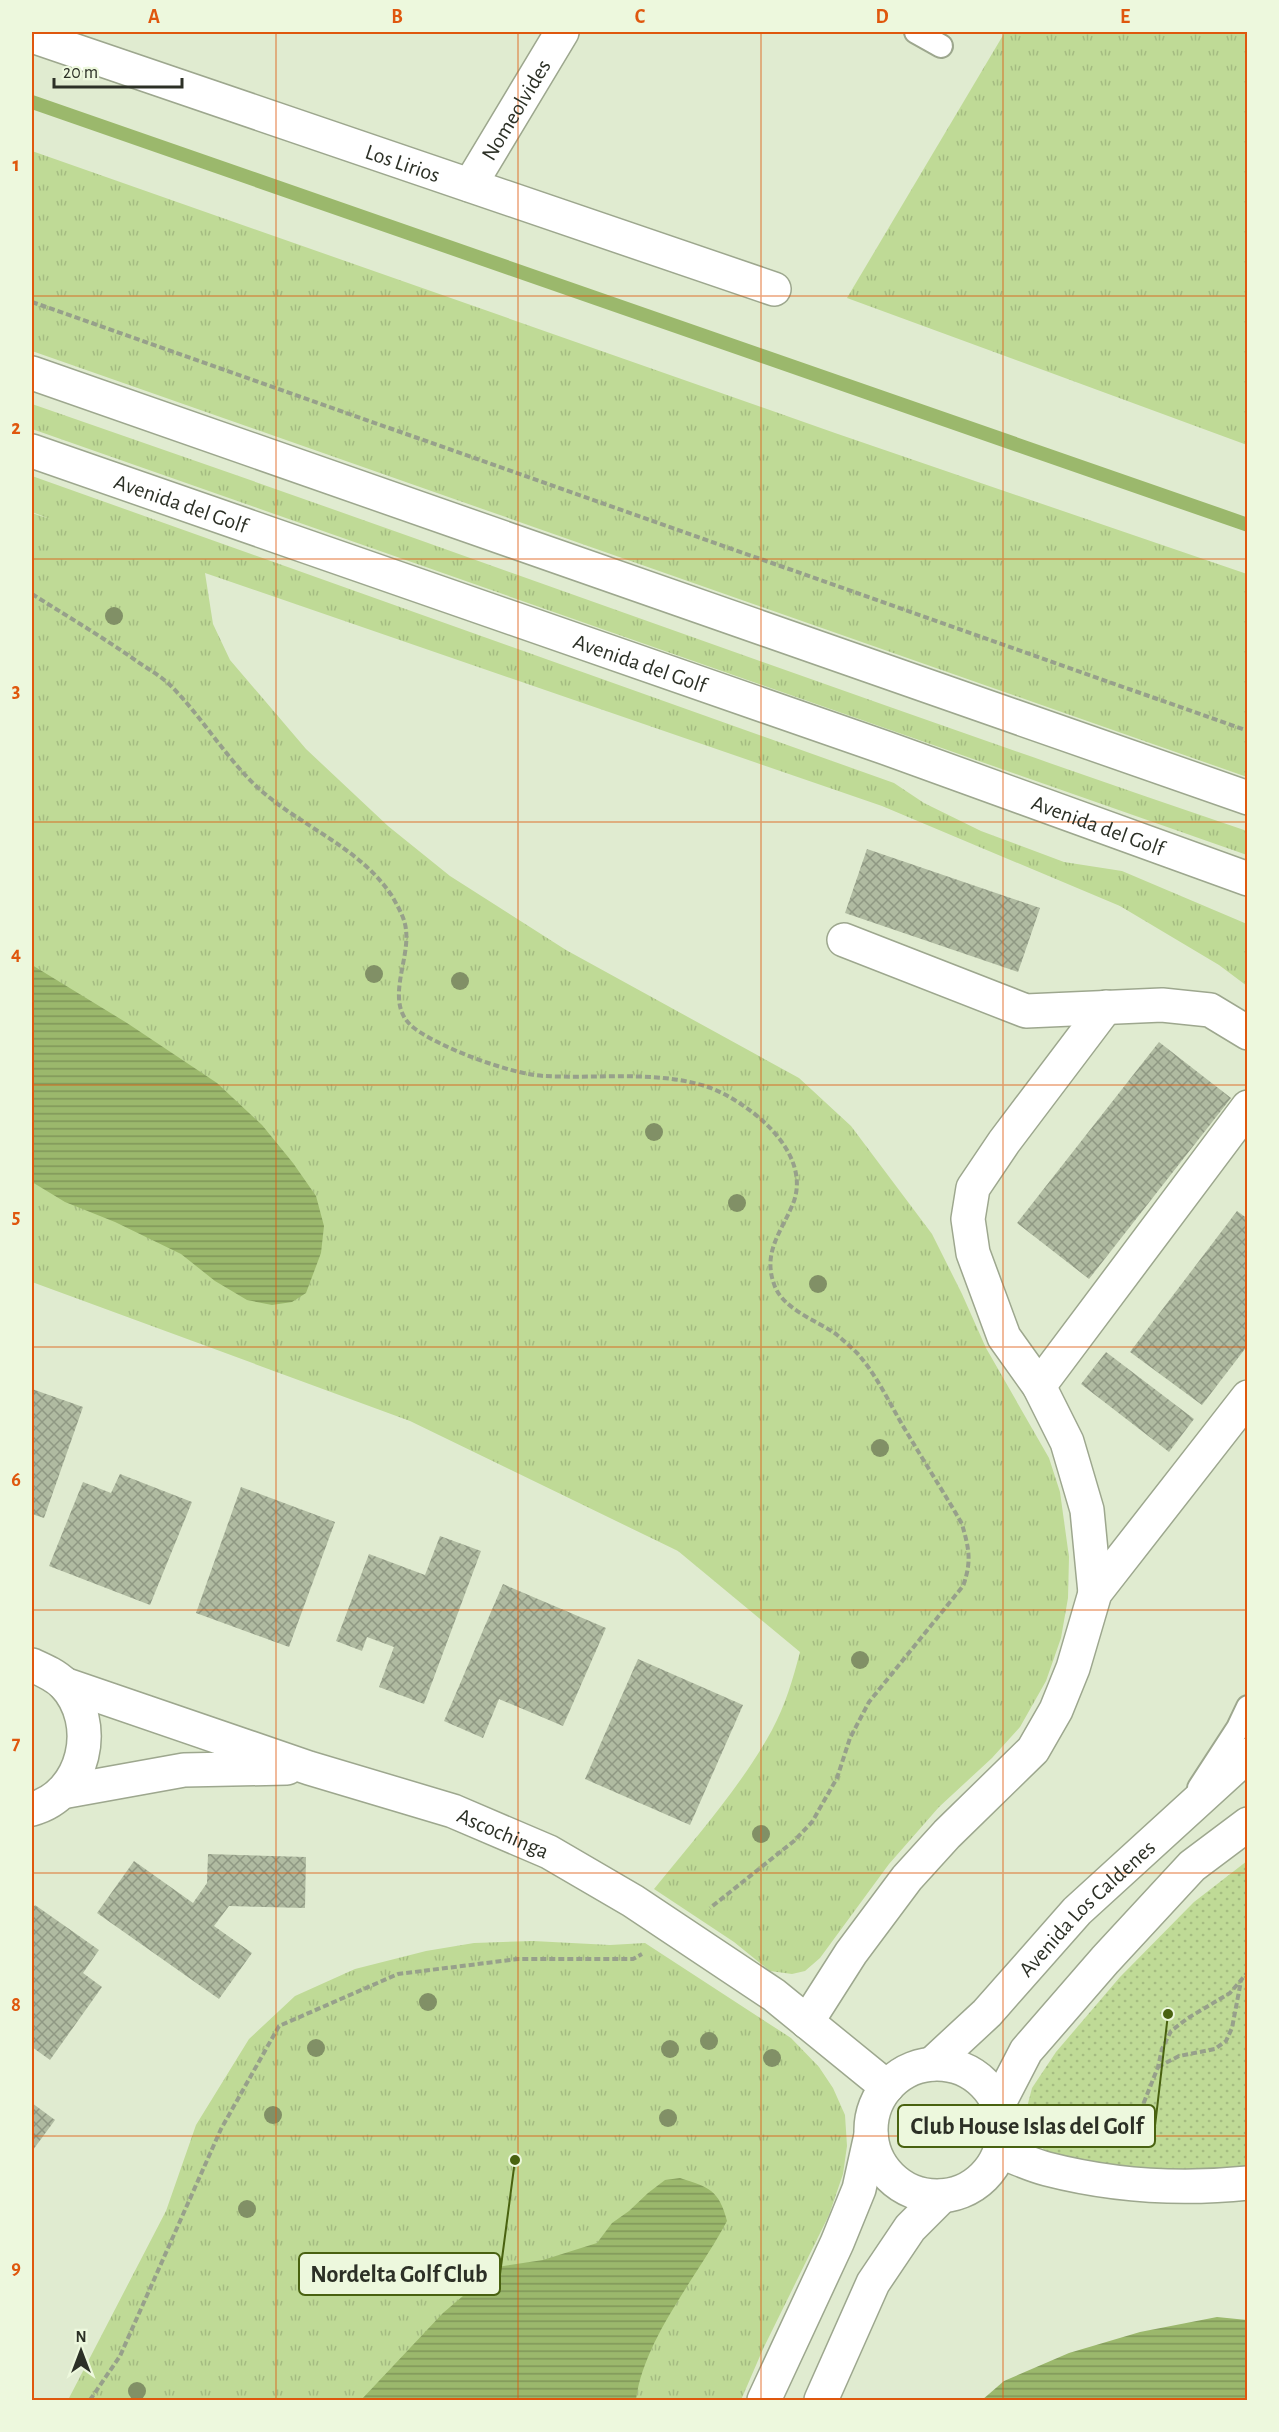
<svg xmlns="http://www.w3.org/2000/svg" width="1279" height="2432" font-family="'Alegreya Sans',sans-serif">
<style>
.grass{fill:url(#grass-tufts)}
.park{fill:url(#park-dots)}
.water{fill:url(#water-rules)}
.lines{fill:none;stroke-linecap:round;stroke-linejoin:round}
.stream{stroke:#9bb86c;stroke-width:14}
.building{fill:url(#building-cross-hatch)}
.lane-casing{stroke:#9da78e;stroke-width:26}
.street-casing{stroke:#9da78e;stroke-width:36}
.secondary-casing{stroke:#9da78e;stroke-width:36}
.path{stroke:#97a08b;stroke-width:4;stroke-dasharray:6 3;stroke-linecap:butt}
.lane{stroke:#fff;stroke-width:22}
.street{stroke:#fff;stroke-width:33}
.secondary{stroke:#fff;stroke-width:33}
.tree{fill:#819066}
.grid{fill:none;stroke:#df570d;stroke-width:1.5;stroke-opacity:0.55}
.labels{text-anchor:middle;stroke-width:6;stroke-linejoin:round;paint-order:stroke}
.street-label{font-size:22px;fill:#2c3026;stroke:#edf8dd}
.leader{fill:none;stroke:#496210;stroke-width:2}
.callout-dot{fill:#496210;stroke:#edf8dd;stroke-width:2}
.callout{fill:#edf8dd;stroke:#496210;stroke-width:2}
.callout-label{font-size:24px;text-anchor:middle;font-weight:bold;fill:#2c3026}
.neatline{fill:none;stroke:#df570d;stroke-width:2}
.grid-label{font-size:20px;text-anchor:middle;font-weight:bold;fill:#df570d}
</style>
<defs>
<pattern id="grass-tufts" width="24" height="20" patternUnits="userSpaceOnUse" patternTransform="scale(1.5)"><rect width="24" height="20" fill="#bfda96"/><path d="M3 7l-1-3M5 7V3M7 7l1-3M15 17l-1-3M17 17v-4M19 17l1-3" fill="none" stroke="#a4bb81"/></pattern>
<pattern id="park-dots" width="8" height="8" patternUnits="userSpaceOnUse" patternTransform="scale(1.5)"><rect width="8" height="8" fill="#bfda96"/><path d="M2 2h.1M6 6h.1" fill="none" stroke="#a4bb81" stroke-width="1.8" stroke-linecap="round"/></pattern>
<pattern id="water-rules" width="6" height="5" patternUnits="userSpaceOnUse" patternTransform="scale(1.5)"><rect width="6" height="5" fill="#9bb86c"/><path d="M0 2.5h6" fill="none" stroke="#7f9659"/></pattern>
<pattern id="building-cross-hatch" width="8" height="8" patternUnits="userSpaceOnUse" patternTransform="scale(1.5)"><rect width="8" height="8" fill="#b0bba1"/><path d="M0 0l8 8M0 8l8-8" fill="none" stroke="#8f9883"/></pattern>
</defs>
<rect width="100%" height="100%" fill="#e0ebd0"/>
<g class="grass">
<polygon points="1005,32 1247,32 1247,445 847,298"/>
<polygon points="32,151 835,433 1247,574 1247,777 32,351"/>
<path d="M32,404C438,544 841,693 1247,831V855L32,429Z"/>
<path d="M32,476L894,783L924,803L981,831L1064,862L1122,871L1247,924V986L1219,965L1120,906L882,806L205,573L213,624L230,660L306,749L388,826L450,876L566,950L799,1078L851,1126L932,1234L962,1294L986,1348L1049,1458L1060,1492L1069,1557L1068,1598L1061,1638L1046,1681L1020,1727L992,1758L939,1807L889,1864L820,1958L805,1971L792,1974L770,1971L734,1942L654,1889C696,1837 740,1788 772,1730C785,1706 793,1679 800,1652L678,1551L410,1421L32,1282V513L50,519L32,512Z"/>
<polygon points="533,1941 610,1945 645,1943 791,2038 819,2067 833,2088 845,2115 847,2146 843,2174 829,2215 763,2349 741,2400 68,2400 166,2211 196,2125 249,2039 295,1996 355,1969 426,1951 474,1943"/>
</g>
<polygon class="park" points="1247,1861 1247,2174 1151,2176 1046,2152 1031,2135 1025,2115 1032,2088 1056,2052 1120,1977 1194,1902"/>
<g class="water">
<polygon points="32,965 127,1023 217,1083 262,1125 293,1163 316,1196 324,1226 321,1253 306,1293 292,1302 272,1305 247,1300 215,1281 181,1254 115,1222 65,1202 32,1182"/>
<path d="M680,2178C709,2187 719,2190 727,2221C698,2276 644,2338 636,2400H361L443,2313L497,2267L543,2260L597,2243L612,2223L629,2211L648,2193L665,2180Z"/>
<polygon points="1217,2317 1247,2320 1247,2400 982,2400 1004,2381 1069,2353 1140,2332"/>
</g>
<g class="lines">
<polyline class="stream" points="32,102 1248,525"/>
</g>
<g class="building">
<polygon points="867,849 1040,908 1018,972 845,913"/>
<polygon points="1159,1042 1231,1098 1089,1279 1017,1223"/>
<polygon points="1237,1211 1248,1219 1248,1345 1202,1405 1130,1352"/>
<polygon points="1106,1352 1194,1419 1169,1452 1081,1384"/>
<polygon points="32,1389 83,1407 44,1518 32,1514"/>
<polygon points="120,1474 192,1502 150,1605 49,1566 83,1482 111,1493"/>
<polygon points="241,1487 335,1522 289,1647 196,1613"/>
<polygon points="440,1536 481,1551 424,1704 379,1687 394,1647 367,1637 362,1651 336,1641 369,1554 425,1575"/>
<polygon points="503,1584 606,1628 563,1726 499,1699 483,1738 444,1721"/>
<polygon points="638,1659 743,1705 690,1825 585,1779"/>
<polygon points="208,1854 306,1857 305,1908 229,1906 214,1926 252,1953 219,1999 97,1913 134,1861 193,1903 207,1883"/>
<polygon points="35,1905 99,1950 83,1973 102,1987 50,2060 32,2047 32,1910"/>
<polygon points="32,2103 55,2120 33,2150 32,2148"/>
</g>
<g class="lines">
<defs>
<g id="lane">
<polyline points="916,32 941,46"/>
<polyline points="1199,1788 1238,1728 1248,1707"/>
</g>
<g id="street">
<path id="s1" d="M32,36L774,289"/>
<path id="s2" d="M470,185L562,32"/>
<polyline points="844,940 1026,1011 1162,1005 1210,1010 1248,1033"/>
<polyline points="1039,1386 1248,1107"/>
<polyline points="1095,1593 1087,1510 1067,1442 1039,1386 1004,1337 973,1253 968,1219 973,1188 1004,1142 1106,1007"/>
<path d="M32,1665C43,1670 55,1675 64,1684C101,1723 85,1795 32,1809"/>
<path id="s3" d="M64,1684L309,1768L453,1811L549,1852L633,1901L774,1995L887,2087"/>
<polyline points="62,1792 184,1770 287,1768"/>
<polyline points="807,2022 851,1953 907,1878 947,1834 1033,1750 1056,1710 1073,1668 1095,1593 1248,1397"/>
<path id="s4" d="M932,2064L987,2013L1077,1911L1248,1755"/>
<circle cx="937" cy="2130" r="66"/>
<polyline points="998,2105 1026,2051 1105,1960 1192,1866 1248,1824"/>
<path d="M1000,2152C1015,2157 1031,2165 1047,2169C1113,2186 1180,2190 1248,2183"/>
<polyline points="764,2400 837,2243 859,2189 871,2135"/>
<polyline points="821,2400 873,2283 910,2228 942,2196"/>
</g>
<g id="secondary">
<polyline points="32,373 1248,798"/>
<path id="s5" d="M32,451L886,748L1248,879"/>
</g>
</defs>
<use href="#lane" class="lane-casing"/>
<use href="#street" class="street-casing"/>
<use href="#secondary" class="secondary-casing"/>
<g class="path">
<polyline points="32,302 1248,731"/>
<path d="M32,594C67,616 104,638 138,662C148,669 159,675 168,683C200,714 223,754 255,785C298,826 358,845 392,896C398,907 405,918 406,930C410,962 383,1004 414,1028C440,1048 513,1075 545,1076C598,1079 657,1070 708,1087C749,1102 811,1151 794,1201C783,1230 762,1251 774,1284C782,1309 816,1320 836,1334C843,1340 851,1347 858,1354C879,1378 892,1409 909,1436C926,1465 945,1494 962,1524C969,1549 972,1561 963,1586L869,1702L850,1738L837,1778L812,1822L794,1841L710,1908"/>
<polyline points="1158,2067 1179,2056 1215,2049 1226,2041 1232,2028 1241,1981"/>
<polyline points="1127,2145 1158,2067 1162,2049 1171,2031 1188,2018 1230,1993 1248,1972"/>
<polyline points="90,2400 120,2356 221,2129 279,2026 398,1974 518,1959 633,1959 642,1954"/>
</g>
<use href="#lane" class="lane"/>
<use href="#street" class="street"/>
<use href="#secondary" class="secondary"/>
</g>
<g class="tree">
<circle cx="114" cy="616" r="9"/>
<circle cx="374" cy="974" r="9"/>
<circle cx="460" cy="981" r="9"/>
<circle cx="654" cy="1132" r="9"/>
<circle cx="737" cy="1203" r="9"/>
<circle cx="818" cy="1284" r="9"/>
<circle cx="880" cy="1448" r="9"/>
<circle cx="860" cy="1660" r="9"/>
<circle cx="761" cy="1834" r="9"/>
<circle cx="428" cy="2002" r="9"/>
<circle cx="709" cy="2041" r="9"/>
<circle cx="316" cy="2048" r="9"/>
<circle cx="670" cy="2049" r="9"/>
<circle cx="772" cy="2058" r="9"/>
<circle cx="273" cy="2115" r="9"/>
<circle cx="668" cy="2118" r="9"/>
<circle cx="247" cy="2209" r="9"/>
<circle cx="137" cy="2391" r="9"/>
</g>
<path class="grid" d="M276,32V2400M518,32V2400M761,32V2400M1003,32V2400M32,296H1248M32,559H1248M32,822H1248M32,1085H1248M32,1347H1248M32,1610H1248M32,1873H1248M32,2136H1248"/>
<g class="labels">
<g class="street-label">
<text dy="8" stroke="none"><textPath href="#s2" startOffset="88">Nomeolvides</textPath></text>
<text dy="8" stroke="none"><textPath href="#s1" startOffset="392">Los Lirios</textPath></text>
<text dy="8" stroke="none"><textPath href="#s5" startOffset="158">Avenida del Golf</textPath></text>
<text dy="8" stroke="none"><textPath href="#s5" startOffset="644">Avenida del Golf</textPath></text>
<text dy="8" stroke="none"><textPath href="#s5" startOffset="1130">Avenida del Golf</textPath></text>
<text dy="8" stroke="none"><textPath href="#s3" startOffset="464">Ascochinga</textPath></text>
<text dy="8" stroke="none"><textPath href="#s4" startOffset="220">Avenida Los Caldenes</textPath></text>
</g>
</g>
<path class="leader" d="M1168 2014L1155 2126M515 2160L500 2274"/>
<g class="callout-dot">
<circle cx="1168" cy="2014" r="6"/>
<circle cx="515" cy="2160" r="6"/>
</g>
<g class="callout">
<rect x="898" y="2105" width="257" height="42" rx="6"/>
<rect x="299" y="2253" width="201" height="42" rx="6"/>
</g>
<g class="callout-label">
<text x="1027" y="2134">Club House Islas del Golf</text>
<text x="399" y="2282">Nordelta Golf Club</text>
</g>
<rect width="1279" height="2432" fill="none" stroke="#edf8dd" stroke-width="66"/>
<g transform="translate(81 2351)" stroke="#edf8dd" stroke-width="4.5" paint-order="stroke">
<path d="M0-4.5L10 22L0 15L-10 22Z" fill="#2c3026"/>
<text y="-9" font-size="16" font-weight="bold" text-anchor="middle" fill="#2c3026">N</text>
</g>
<path d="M54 78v9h128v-9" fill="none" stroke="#2c3026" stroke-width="3"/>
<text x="63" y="78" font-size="18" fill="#2c3026" stroke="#edf8dd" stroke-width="4.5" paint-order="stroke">20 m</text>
<rect x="33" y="33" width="1213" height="2366" class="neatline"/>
<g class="grid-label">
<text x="154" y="23">A</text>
<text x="397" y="23">B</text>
<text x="640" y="23">C</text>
<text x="882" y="23">D</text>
<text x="1125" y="23">E</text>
<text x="16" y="171">1</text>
<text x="16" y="434">2</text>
<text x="16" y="697">3</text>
<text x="16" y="960">4</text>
<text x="16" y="1223">5</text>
<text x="16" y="1486">6</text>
<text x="16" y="1749">7</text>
<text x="16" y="2011">8</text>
<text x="16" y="2274">9</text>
</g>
</svg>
